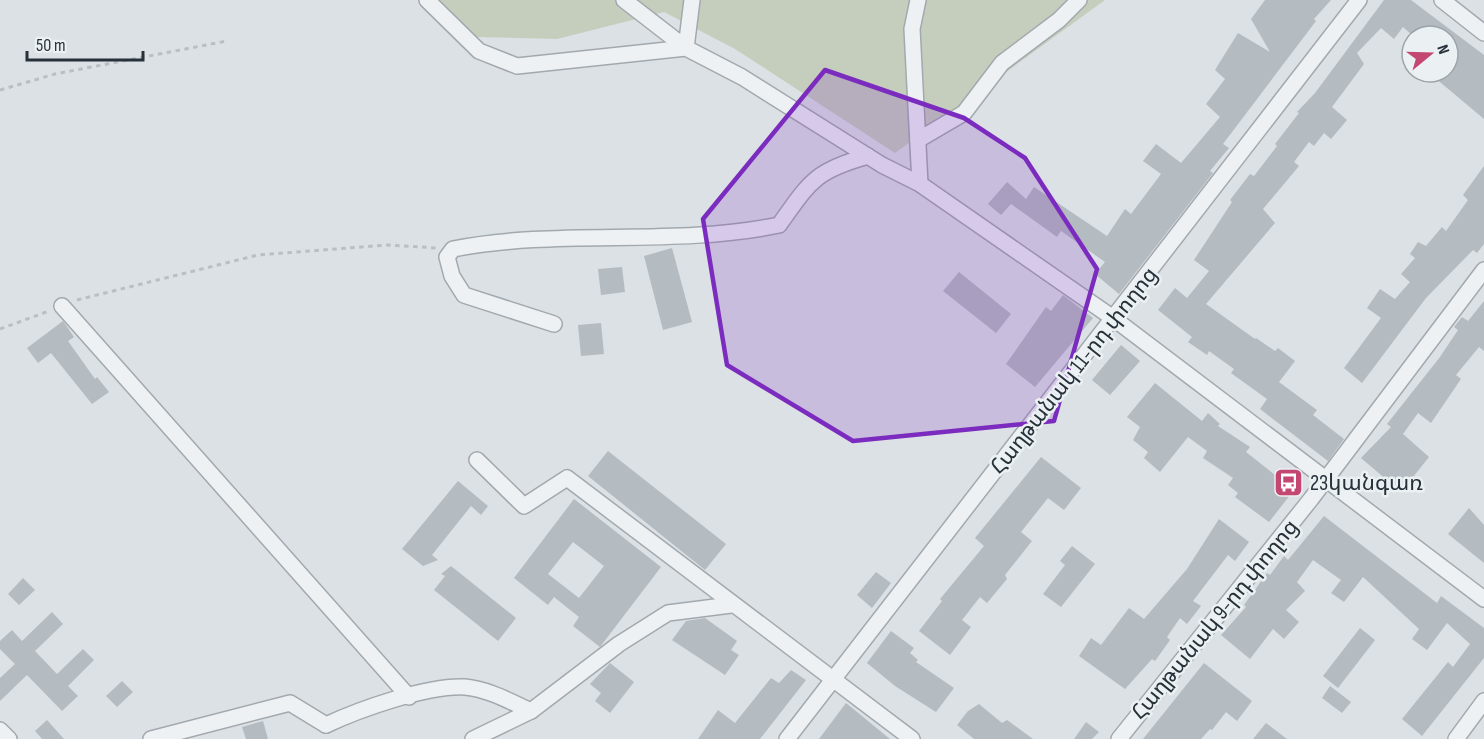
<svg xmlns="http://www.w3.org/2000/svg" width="1484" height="739" font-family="'Sofia Sans Condensed','Noto Sans Armenian',sans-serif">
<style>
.green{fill:#c5cebd}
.building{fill:#b4bbc1;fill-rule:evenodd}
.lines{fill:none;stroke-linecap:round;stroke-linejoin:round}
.minor-casing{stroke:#a2a9ae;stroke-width:18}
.path{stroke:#babfc4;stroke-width:3;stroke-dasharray:4.5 4.5;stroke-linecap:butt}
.minor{stroke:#eef1f4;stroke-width:15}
.marked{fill:#7b2cbf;fill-opacity:0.2;stroke:#7b2cbf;stroke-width:4.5;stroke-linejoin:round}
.labels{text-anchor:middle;stroke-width:5;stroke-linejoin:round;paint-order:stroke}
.street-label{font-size:22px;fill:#27313a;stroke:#ebf0f3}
.poi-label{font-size:22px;fill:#27313a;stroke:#ebf0f3;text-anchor:start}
</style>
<rect width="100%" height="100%" fill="#dce1e5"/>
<polygon class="green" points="438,0 1105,0 895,153 735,49 664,12 557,39 475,37"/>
<g class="building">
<polygon points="1265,0 1331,0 1314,19 1316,21 1223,144 1229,148 1210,171 1213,173 1119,294 1095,274 1105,262 1061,231 1057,237 1011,204 1001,215 988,204 1007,182 1026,199 1034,187 1107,236 1125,209 1131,214 1161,174 1143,161 1156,144 1181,163 1220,117 1206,104 1225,79 1215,70 1238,33 1270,52 1251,19"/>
<polygon points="1384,0 1411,0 1484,55 1484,119 1428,72 1448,72 1448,36 1413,36 1403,27 1394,39 1381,28 1357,53 1364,64 1332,107 1347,120 1331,139 1324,133 1314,146 1309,142 1294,162 1299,166 1263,209 1275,223 1206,304 1255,339 1256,338 1275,351 1278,348 1295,361 1279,382 1317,410 1313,415 1344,439 1328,461 1260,409 1267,399 1231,373 1234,369 1209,351 1207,355 1188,342 1192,337 1158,310 1175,288 1187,298 1209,271 1194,260 1232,202 1230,200 1250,174 1254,176 1277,146 1275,144 1299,113 1297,112 1315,93"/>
<polygon points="1484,166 1484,244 1477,253 1473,250 1426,298 1362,383 1344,368 1381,318 1367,308 1380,289 1395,299 1410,282 1401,274 1415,258 1410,254 1418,242 1426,246 1442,227 1446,231 1468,200 1463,195"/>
<polygon points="672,248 692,322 663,330 644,256"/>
<polygon points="622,267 625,292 601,295 598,269"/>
<polygon points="959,272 1011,314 996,333 943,291"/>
<polygon points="1063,295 1093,318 1035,387 1006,364 1046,307 1051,311"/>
<polygon points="1484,301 1484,351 1479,347 1456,375 1461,379 1431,423 1418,413 1403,434 1429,457 1401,492 1361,458 1391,427 1387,424 1440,357 1458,330 1454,327 1462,317 1468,321"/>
<polygon points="63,321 74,337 68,341 95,379 97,377 109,392 92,404 51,353 38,363 27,348"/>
<polygon points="601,323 604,354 581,356 578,325"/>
<polygon points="1121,345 1140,361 1110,395 1092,380"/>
<polygon points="1155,383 1202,421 1208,413 1220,424 1218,426 1250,447 1246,452 1294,490 1269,522 1235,497 1238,493 1228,485 1233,478 1203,458 1207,451 1188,437 1160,472 1144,458 1148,452 1133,440 1140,427 1127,417"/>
<polygon points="608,451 726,544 705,570 588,476"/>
<polygon points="1041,457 1081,488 1064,510 1048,498 1021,532 1032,541 1005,575 1007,579 987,603 980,597 962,620 971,627 950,655 919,631 942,601 940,599 984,546 975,538"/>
<polygon points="458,481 488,506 481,515 471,506 432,555 438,560 423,566 402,549"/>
<path d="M574,499L661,567L600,647L573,626L579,617L554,597L548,605L514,578ZM573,542L604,566L579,598L548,574Z"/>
<polygon points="1469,508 1484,525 1484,563 1448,534"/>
<polygon points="1324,516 1437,603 1441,596 1484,628 1484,658 1422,736 1402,719 1448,662 1453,667 1470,644 1447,623 1427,650 1412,639 1419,629 1363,577 1344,602 1331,593 1341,580 1313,560 1297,582 1305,591 1286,610 1299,622 1284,639 1273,629 1250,659 1221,635 1246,607 1244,605 1267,573 1270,575 1284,556 1288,560"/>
<polygon points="1219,519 1249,542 1235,561 1228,555 1193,601 1201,606 1187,624 1180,618 1167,637 1170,640 1155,661 1152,659 1125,689 1079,656 1091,638 1101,645 1129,608 1144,619 1187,569"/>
<polygon points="1072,546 1095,564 1061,607 1043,594 1065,565 1060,561"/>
<polygon points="451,566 516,618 498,641 434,590 445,576 441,574"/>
<polygon points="876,572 891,583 872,608 857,595"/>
<polygon points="23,578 35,590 19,605 8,594"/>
<polygon points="52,612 63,624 35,651 57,674 83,649 94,660 68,686 78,696 62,711 27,675 0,701 0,678 15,664 0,649 0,641 12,630 22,641"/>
<polygon points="705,618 737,641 731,650 739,655 725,675 672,640 686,621"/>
<polygon points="1360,628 1375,640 1338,688 1323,676"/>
<polygon points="891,631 914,648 910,653 918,660 916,662 954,688 936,712 895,686 867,663"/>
<polygon points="610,663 634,682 610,713 595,701 601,693 590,684"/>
<polygon points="1204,663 1252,701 1237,721 1226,712 1212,730 1210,729 1201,739 1143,739"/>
<polygon points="791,670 806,680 760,739 698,739 718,710 735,723 771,678 779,683"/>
<polygon points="122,681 133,692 117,707 106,696"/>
<polygon points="1330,686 1351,702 1342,713 1322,698"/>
<polygon points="846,703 890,739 819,739"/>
<polygon points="979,704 1002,723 1007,720 1033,739 974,739 957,725 968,711"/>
<polygon points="47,720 64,739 42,739 35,731"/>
<polygon points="263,721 268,739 246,739 242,727"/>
<polygon points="1086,722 1099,732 1092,739 1074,739"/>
<polygon points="1266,723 1287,739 1253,739"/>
</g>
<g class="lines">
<defs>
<g id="minor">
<polyline points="427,0 479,51 517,66 686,48 742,77 882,165 920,184 1113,318 1484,599"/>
<polyline points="624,0 686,48"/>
<polyline points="918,0 912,29 920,184"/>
<polyline points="1442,0 1484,33"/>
<polyline points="686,48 692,0"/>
<polyline points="918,140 964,113 1002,63 1059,20 1079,0"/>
<polyline points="62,306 409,697"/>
<path d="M554,324L464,295L452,276L447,257L453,249C560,228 672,247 779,225C810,182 814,171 868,156"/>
<polyline points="477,460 524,506 567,478 912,739"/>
<path d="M326,725C360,709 428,685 465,687C488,689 511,702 531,711"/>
<polyline points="0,730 9,739"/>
<polyline points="151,739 290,703 326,725"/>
<polyline points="473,739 531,711 619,644 668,613 731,605"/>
<polyline points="787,739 1359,0"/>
<polyline points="1119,739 1311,499 1484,270"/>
<polyline points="1456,739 1484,701"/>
</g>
</defs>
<use href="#minor" class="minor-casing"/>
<g class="path">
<polyline points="0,90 55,74 227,41"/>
<polyline points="77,300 258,255 387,245 437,248"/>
<polyline points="0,329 49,311"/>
</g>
<use href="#minor" class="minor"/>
</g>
<path class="marked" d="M825,70L964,118L1025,158L1097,269L1054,421L853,441L727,365L703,219Z"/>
<defs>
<symbol id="bus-square" viewBox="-11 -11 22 22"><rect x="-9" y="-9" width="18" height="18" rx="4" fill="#c44771" stroke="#ebf0f3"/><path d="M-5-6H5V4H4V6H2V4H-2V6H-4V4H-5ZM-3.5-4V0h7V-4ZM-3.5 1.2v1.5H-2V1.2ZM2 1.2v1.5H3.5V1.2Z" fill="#fff"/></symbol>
</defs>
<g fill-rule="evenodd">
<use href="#bus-square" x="1272" y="466" width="33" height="33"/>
</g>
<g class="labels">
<g class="street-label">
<text transform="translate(1073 370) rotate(-52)" y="8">Հաղթանակ 11-րդ փողոց</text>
<text transform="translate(1214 619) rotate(-51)" y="8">Հաղթանակ 9-րդ փողոց</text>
</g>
<g class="poi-label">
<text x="1310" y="490">23կանգառ</text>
</g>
</g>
<g transform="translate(1430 54) rotate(71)"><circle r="28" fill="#ebf0f3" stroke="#9da4a9" stroke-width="1.5"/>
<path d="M0-4.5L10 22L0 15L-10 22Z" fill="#c44771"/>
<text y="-9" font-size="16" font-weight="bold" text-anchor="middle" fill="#27313a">N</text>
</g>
<path d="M27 51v9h116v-9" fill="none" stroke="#27313a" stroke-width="3"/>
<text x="36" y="51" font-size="18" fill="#27313a" stroke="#ebf0f3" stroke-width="4.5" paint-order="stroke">50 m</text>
</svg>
